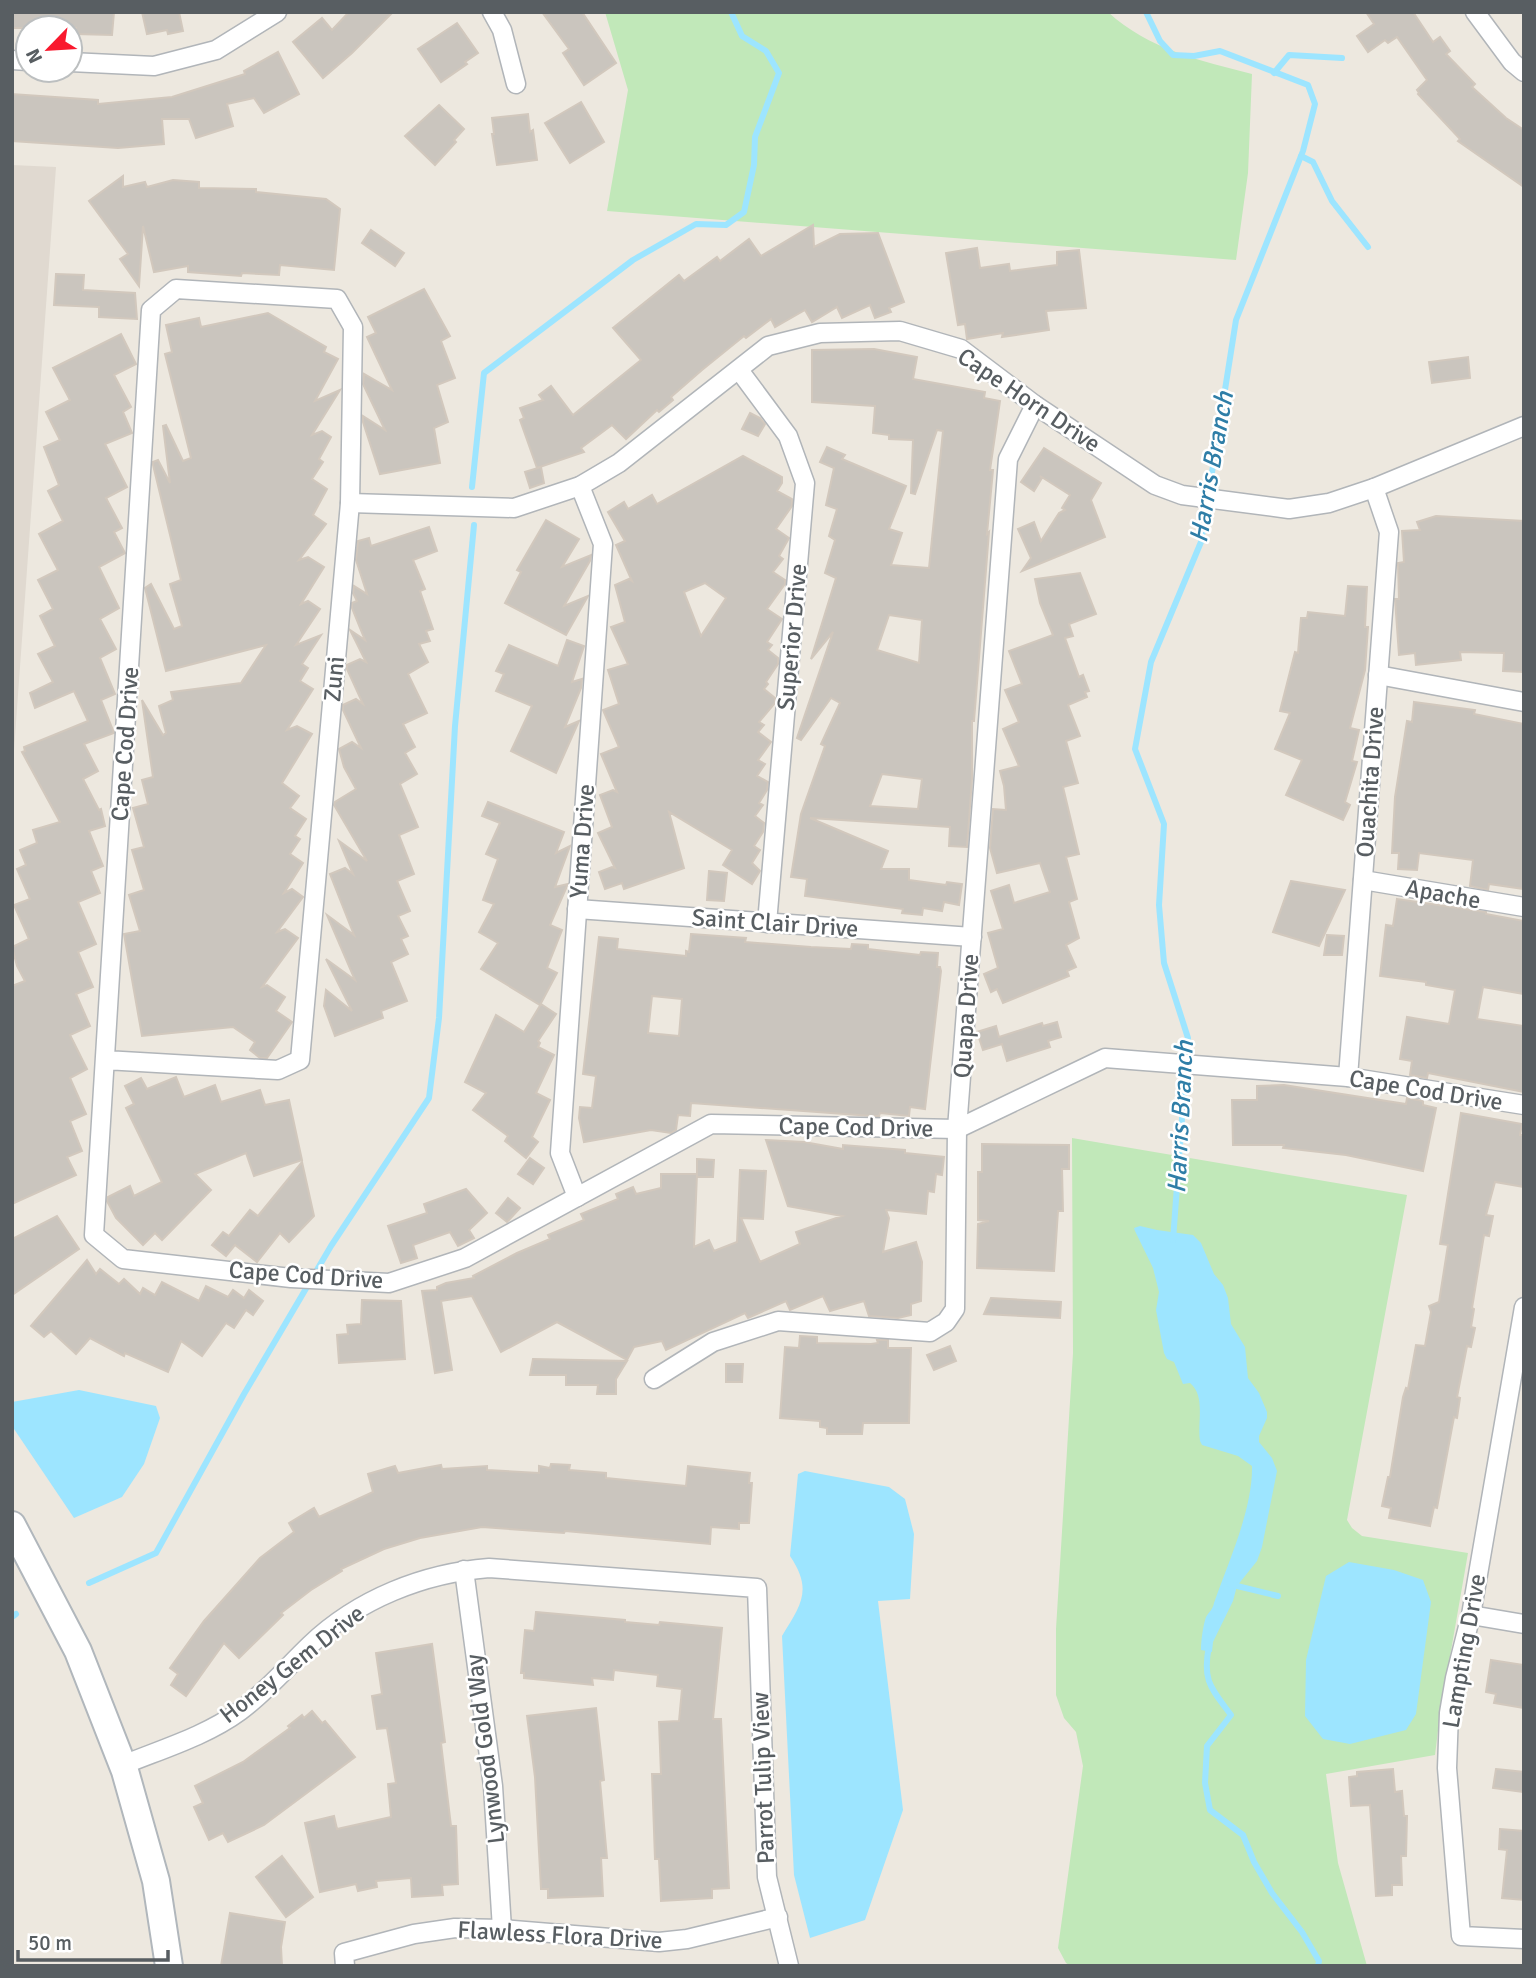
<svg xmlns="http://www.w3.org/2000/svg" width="1536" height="1978" font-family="Signika,sans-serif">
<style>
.education{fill:#e0d9d0}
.green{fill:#c1e8b9}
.water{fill:#9de5ff}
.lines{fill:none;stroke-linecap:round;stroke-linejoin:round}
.stream{stroke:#9de5ff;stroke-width:6}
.building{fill:#cac5be;stroke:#d2c8bd;stroke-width:2;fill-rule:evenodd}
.street-casing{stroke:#b1b5b9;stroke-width:21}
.secondary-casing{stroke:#b1b7bc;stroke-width:30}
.street{stroke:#fff;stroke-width:18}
.secondary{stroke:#fff;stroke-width:26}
.labels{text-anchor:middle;stroke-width:5;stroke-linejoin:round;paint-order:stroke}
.street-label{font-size:24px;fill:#585e62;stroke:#fff}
.water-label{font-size:26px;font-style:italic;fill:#2f7ea7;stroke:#fff}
</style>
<rect width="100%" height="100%" fill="#ede8df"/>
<polygon class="education" points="12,165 56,167 12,778"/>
<g class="green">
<path d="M605,12H1108C1148,49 1201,61 1252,74L1248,173L1236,260L607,211L628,90Z"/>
<polygon points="1072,1138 1407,1195 1347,1520 1352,1528 1362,1536 1468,1553 1440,1714 1435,1755 1326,1774 1338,1863 1367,1966 1071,1966 1066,1963 1058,1948 1083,1766 1076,1732 1064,1718 1056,1695 1056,1629 1073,1353"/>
</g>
<g class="water">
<path d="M1140,1226L1157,1230L1193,1235L1201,1243L1214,1274L1223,1285L1228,1298L1231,1324L1245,1347L1248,1378L1259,1393L1267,1412V1418L1259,1436V1442L1272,1458L1277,1471L1262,1547L1257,1561L1237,1586L1233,1601L1213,1642L1212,1652L1201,1650C1201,1640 1203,1626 1206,1617C1209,1612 1213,1609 1214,1603C1228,1563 1253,1509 1252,1466L1238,1456L1202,1445L1200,1441C1197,1423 1206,1396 1190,1383L1183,1384L1174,1362L1167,1359L1164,1353L1156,1310L1159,1292L1153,1268L1135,1231L1134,1228Z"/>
<polygon points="79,1390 156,1406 160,1418 144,1464 122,1497 74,1518 12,1426 12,1402"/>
<path d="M805,1471L889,1487L905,1499L914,1534L910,1599L878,1601L903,1810L865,1920L810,1938L794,1875L782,1636C801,1605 813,1590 790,1556L798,1474Z"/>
<polygon points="1349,1562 1394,1570 1423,1580 1431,1602 1416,1714 1406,1730 1350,1744 1323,1739 1305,1716 1306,1660 1326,1576"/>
</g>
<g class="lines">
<g class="stream">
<polyline points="1146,12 1160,41 1173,55 1194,56 1220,51 1308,85 1315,104 1303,151 1236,320 1201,542 1151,662 1135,749 1164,824 1159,905 1164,963 1188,1038 1173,1240"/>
<polyline points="1274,73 1289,55 1342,58"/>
<polyline points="1301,156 1313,162 1332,201 1368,247"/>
<polyline points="472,487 484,373 633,260 696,224 726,225 744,212 754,165 755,137 779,73 766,51 742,36 731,12"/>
<polyline points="89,1583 156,1553 244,1394 331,1246 429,1098 439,1018 455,726 474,525"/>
<polyline points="1229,1584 1278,1596"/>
<polyline points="12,1617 16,1614"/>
<path d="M1209,1646C1202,1681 1211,1688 1231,1715L1207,1746L1205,1783L1210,1810L1243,1835L1254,1862L1272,1893L1302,1932L1319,1961L1318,1966"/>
</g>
</g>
<g class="building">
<polygon points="12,12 114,12 112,35 76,34 76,28 12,28"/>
<polygon points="142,12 179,12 183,31 168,34 167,30 147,34"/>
<polygon points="349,12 393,12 352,53 323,78 293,42 322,18 332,30"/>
<polygon points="542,12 582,12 616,63 584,85 563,53 569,49"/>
<polygon points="1366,12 1413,12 1433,42 1440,37 1450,51 1446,54 1475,84 1472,87 1506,118 1524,130 1524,187 1458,141 1460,139 1418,94 1419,93 1417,90 1427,80 1397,37 1388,43 1385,40 1368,52 1357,36 1374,24"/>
<polygon points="457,23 478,53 465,62 467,64 441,82 418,49"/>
<polygon points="278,52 299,94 264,113 254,98 227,104 233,126 196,138 189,119 162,119 164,144 118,148 12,141 12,94 98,100 98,104 172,97 245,74 244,71"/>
<polygon points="581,102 604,142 570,163 545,123"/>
<polygon points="439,105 464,129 454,140 456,142 435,165 405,136"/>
<polygon points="528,114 530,132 533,130 537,160 497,165 492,134 494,134 492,118"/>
<polygon points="123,176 123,187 145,182 147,187 173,180 199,182 199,188 256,189 256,192 326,199 340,209 334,270 280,265 279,275 242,273 241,276 188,272 188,266 154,272 143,226 139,286 120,259 128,254 89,201"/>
<polygon points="813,225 814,247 840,234 878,233 904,302 889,308 891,312 875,318 870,305 842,318 837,307 812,322 805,310 775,327 771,319 746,338 744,336 702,370 671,397 673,400 659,412 657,410 626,439 612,425 581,448 584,452 537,468 520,420 524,418 520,408 543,400 539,395 551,386 573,415 641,360 613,328 679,275 684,281 717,257 720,261 749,239 761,256"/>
<polygon points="371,230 404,253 395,266 362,243"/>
<polygon points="977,248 980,268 1009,264 1010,271 1057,265 1057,252 1079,250 1086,308 1046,311 1049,330 1002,337 1003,333 967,339 965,324 958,325 946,253"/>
<polygon points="56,274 84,275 83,290 135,293 137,319 99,317 99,307 54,305"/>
<polygon points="424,289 450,336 441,341 455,378 437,385 448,422 434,428 440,463 380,474 363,422 363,416 385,430 363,384 364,374 392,390 367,337 376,333 368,317"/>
<polygon points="268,313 326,347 324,352 338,359 315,401 340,390 312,435 322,431 331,437 319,459 323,462 312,479 327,489 313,515 326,524 299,560 308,557 324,567 301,604 308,601 320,609 296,645 321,635 302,664 308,668 300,681 313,689 287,730 297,726 312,734 282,783 299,796 290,808 306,819 295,836 300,839 290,854 303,863 284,893 292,889 303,897 277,932 285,929 298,938 262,987 267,985 285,997 276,1011 292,1022 267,1058 260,1058 250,1050 255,1042 233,1027 142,1036 124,934 140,931 129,895 144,890 132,850 144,847 133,808 148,804 142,780 153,777 142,700 163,735 166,733 159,706 173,700 171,692 241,683 266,645 166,671 145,588 151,584 174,629 182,626 170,584 181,580 153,465 153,462 158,460 170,483 163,426 166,425 183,461 191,458 165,354 172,352 166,325 199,318 201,327"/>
<polygon points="121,334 136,364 114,375 131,407 123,412 132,433 105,444 127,487 106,498 122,528 114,532 125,553 99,567 119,608 100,619 116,649 100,658 115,694 101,700 114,733 84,744 98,771 83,779 99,810 101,809 105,826 89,831 103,866 91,871 100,893 78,902 96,944 78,952 93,987 76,994 90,1026 70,1035 87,1069 70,1078 86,1114 70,1121 82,1151 67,1157 76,1175 12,1204 12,986 25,981 17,966 12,947 29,939 14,905 30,899 17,869 26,865 20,850 37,843 33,830 60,822 22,752 25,751 24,747 88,721 74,691 35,708 30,693 53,682 38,654 55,646 40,616 53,609 38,580 58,570 39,534 63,521 48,491 59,485 44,447 60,440 46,412 70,400 53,368"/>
<path d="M874,349L917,357L913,379L985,392L984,398L1000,401L990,470H993L987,534L989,532L974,721H972V779L967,847L949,846L950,827L810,818L888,851L881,869H909V880L946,885L947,882L962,884L959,905L944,902L942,911L923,908L922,915L902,913L903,909L805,896L807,879L791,877L801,814L825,746L821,744L840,703L831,698L801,740L797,738L833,632L811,659L836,578L825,573L835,540L829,536L837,509L826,505L834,468L820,462L827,447L845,455L842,459L906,486L889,529L902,533L891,565L929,568L943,431L937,430L915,494L911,493L913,440L889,439V435L873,433L875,406L812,402V350ZM889,615L922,620L919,663L877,650ZM882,774L922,779L918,809L870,806Z"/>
<polygon points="1468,357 1470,378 1432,383 1429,362"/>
<polygon points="750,413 760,418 765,424 758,436 742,429"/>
<polygon points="1044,448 1101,483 1091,500 1105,537 1022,571 1031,558 1018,529 1034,522 1041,541 1059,513 1065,510 1062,508 1070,495 1040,476 1042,478 1034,491 1021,482"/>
<path d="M743,456L782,477V483L777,491L792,499V506L776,529L789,538L779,556L783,559L773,572L785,580V584L767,609L782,619L767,642L772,645L768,650L778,658V664L766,682L768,684L764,689L775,698V703L759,722L764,725L758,732L771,742L758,760L765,764L757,776L768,782L767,790L759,803L763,805L755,816L764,823L763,832L754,846L760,850L752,863L760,871L752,884L723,865L732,850L669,812L684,868L624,889L622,883L605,889L599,872L612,867L615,868L598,833L612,827L600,795L613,790L617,792L601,754L619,747L603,710L619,704L608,670L628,664L611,627L625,622L615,585L629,579L632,581L616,545L625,541L608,512L624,502L628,509L652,495L657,504ZM705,583L726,598L701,636L684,592Z"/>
<polygon points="541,467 544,483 530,488 525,472"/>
<polygon points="1436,516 1524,521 1524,672 1503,671 1504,653 1460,652 1461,660 1416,665 1415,653 1399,655 1395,599 1399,599 1398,563 1404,562 1402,531 1420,530 1417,522"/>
<polygon points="546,520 579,539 562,567 591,555 590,561 564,606 588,596 566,635 505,603 521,572 517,570"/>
<polygon points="429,527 437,551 413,560 425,589 420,591 433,629 426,631 430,641 419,644 428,662 408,674 427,713 403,724 415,747 405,753 417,774 400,784 418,827 399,835 414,874 397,881 410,911 398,916 408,936 401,939 408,954 391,962 407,1001 381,1011 383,1018 335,1036 324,1006 326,990 352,1011 326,959 355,980 327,915 354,935 330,874 345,868 353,874 339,841 367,861 334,805 335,802 356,789 344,767 339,749 352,742 361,748 343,710 343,705 356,699 363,704 347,669 347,665 360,659 366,662 350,630 365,640 352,608 352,603 357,601 353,593 354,586 367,594 356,560 358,541 369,538 371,546"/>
<polygon points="1080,573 1096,614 1069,624 1073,636 1065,638 1079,677 1083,675 1089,691 1085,692 1087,697 1068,705 1080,736 1066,741 1078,783 1063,787 1079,854 1066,857 1077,899 1069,902 1079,938 1066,945 1076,967 1067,971 1069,976 1003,1003 997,989 991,992 984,974 998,968 988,933 1003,929 991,891 1009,885 1014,903 1050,892 1040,863 997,873 990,848 993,809 1006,810 1004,786 1000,771 1019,766 1003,729 1019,722 1005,690 1022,684 1009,651 1053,635 1040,603 1035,579"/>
<polygon points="1348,586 1367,587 1365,627 1368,627 1365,670 1350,728 1359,730 1352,761 1357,762 1345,802 1350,805 1343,820 1286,795 1302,760 1275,749 1290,713 1280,711 1295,652 1298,653 1301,618 1307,618 1308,612 1345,616"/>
<polygon points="567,640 584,646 572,682 582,679 581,688 565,727 579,721 556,773 511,751 532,706 496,691 504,674 496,671 509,645 558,666"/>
<polygon points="1414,702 1475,710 1474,714 1524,724 1524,889 1489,884 1488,890 1470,886 1473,860 1419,853 1417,870 1398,869 1399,853 1392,853 1395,797 1407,721 1412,722"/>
<polygon points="488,802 564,832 556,853 570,846 555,887 568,884 550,925 562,930 547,968 557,973 540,1005 481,969 498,943 479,932 494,904 483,900 498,859 486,854 500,823 482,816"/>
<polygon points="709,871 727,873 724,901 707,900"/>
<polygon points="1291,881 1345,890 1319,946 1273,932"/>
<polygon points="1397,899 1486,912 1486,914 1524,921 1524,994 1483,987 1477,1019 1524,1026 1524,1092 1428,1073 1427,1078 1410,1075 1412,1061 1400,1059 1407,1017 1449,1024 1455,990 1426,985 1426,982 1380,976 1386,925 1393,926"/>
<path d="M691,934L746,938L745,942L811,947L851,949L852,944L868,945V949L920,955L921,952L938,953L937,967H940L941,971L925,1109L910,1107L909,1116L880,1113L879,1116H872L691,1103L690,1116L678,1115L676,1130L671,1133L651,1130L584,1142L579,1118L580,1107L592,1108L596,1076L583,1074L599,937L618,939L617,949L686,956V951L689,952ZM652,996L682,999L679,1036L648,1033Z"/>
<polygon points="1327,935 1344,936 1342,955 1324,955"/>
<polygon points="541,1004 556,1014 538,1041 540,1043 538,1047 554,1055 536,1093 550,1100 532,1137 538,1142 526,1158 505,1141 508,1136 473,1110 486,1093 465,1082 496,1015 524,1032"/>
<polygon points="1057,1022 1061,1037 1048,1041 1050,1047 1007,1061 1002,1044 983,1050 977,1032 996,1026 999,1037 1042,1023 1043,1026"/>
<polygon points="176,1077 184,1097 215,1085 221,1102 260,1090 265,1105 289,1100 302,1160 254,1176 246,1153 195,1174 211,1190 162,1240 155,1233 143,1245 116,1218 107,1201 108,1197 130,1186 134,1196 162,1182 126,1108 134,1104 125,1086 141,1078 147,1089"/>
<polygon points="1284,1085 1406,1104 1407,1098 1423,1101 1423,1105 1436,1108 1423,1171 1346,1155 1283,1148 1284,1145 1233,1145 1232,1100 1257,1100 1257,1086"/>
<polygon points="1461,1113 1522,1124 1520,1135 1524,1135 1524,1187 1495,1182 1486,1215 1493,1216 1489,1236 1484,1235 1472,1308 1474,1309 1471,1327 1475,1328 1471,1347 1467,1346 1457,1397 1460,1398 1457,1418 1454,1417 1437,1508 1434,1507 1430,1526 1389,1518 1391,1508 1382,1506 1388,1477 1390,1477 1403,1397 1406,1388 1408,1389 1416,1345 1425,1346 1431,1312 1429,1306 1439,1302 1448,1245 1440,1244"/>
<polygon points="766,1140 804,1142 843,1149 843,1145 905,1150 905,1153 944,1157 942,1175 936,1174 934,1192 928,1191 926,1214 886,1210 889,1218 883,1252 916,1242 922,1262 921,1301 911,1304 911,1315 898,1318 869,1316 864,1301 830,1311 823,1296 790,1310 786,1301 748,1318 745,1313 666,1350 662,1341 634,1347 627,1360 557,1322 501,1352 472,1296 441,1301 452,1370 435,1373 422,1291 437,1290 437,1287 446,1283 474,1278 473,1276 517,1253 550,1239 548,1235 584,1220 581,1214 618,1199 616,1194 633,1187 636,1194 661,1188 661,1174 697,1174 694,1247 709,1240 714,1251 737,1242 740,1170 766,1171 763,1219 741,1218 760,1262 800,1244 796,1232 842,1216 788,1206"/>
<polygon points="982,1144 1069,1145 1069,1169 1062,1169 1063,1211 1058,1211 1054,1271 977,1268 978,1224 989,1221 978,1220 978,1172 982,1172"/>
<polygon points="530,1158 544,1168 533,1184 518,1174"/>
<polygon points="697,1159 714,1160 713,1177 697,1177"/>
<polygon points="302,1162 314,1216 289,1242 280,1233 257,1262 235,1245 226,1256 212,1245 223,1232 229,1236 250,1210 258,1216"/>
<polygon points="466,1189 487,1213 469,1230 474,1238 458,1246 450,1232 413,1245 417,1258 401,1263 388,1226 427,1213 424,1204"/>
<polygon points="508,1198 520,1208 507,1222 496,1213"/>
<polygon points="57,1216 79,1249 12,1295 12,1239"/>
<polygon points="87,1260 96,1274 100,1269 119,1284 124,1279 140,1294 143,1288 155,1295 162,1282 199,1301 206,1286 228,1297 233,1290 244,1298 249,1290 263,1301 253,1315 246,1310 234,1328 226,1323 202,1356 181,1341 168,1372 125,1353 124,1356 90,1338 76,1354 51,1331 44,1337 31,1326"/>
<polygon points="991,1298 1061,1302 1060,1318 984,1314"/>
<polygon points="362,1300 401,1301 405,1359 339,1363 337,1335 348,1334 347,1325 361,1324"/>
<polygon points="800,1336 817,1337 817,1343 871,1344 878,1343 877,1340 888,1340 888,1348 911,1348 909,1423 863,1423 862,1434 827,1434 827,1428 820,1427 820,1421 780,1418 785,1347 799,1348"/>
<polygon points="950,1346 956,1361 934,1370 927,1355"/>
<polygon points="533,1359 627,1361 616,1379 616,1394 597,1394 598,1385 566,1385 566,1375 530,1375"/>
<polygon points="726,1364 743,1364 742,1382 726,1382"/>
<polygon points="551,1464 570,1465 569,1470 606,1473 606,1478 686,1486 688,1466 750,1473 749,1483 752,1483 749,1523 739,1523 739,1529 711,1527 710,1544 565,1531 564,1533 482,1527 420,1538 384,1549 341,1569 342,1571 311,1590 281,1613 283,1615 239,1658 224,1643 186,1696 171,1685 178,1674 170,1668 204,1621 260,1558 294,1532 289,1523 314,1508 319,1517 373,1492 368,1474 395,1466 398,1473 441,1465 442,1469 487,1466 487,1470 539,1473 539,1466 550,1468"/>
<polygon points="536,1612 625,1620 625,1622 659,1625 660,1622 722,1628 713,1719 721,1719 729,1888 712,1889 712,1898 661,1901 659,1859 655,1859 652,1774 661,1774 659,1722 679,1721 682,1689 657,1686 658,1675 614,1670 613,1680 592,1678 593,1685 524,1678 524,1673 521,1673 525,1630 534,1631"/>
<polygon points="432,1644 445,1742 441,1743 451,1826 456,1826 458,1884 442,1885 443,1895 412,1897 411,1878 376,1881 377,1887 358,1891 356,1884 320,1892 305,1823 334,1816 337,1829 391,1817 388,1784 396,1783 387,1728 377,1729 372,1696 382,1694 376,1653"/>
<polygon points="1491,1660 1524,1665 1524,1708 1494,1703 1496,1694 1486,1692"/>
<polygon points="596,1708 604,1780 600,1781 607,1858 601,1858 603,1896 548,1898 548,1889 541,1889 535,1777 527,1716"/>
<polygon points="312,1711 322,1723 325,1721 355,1757 264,1825 228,1842 223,1833 209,1840 194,1807 203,1803 195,1786 243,1762 290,1728 288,1726 302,1715 304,1718"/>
<polygon points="1393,1769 1395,1792 1402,1791 1404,1816 1407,1816 1406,1856 1401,1856 1402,1885 1392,1885 1392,1895 1376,1896 1370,1805 1351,1806 1349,1777 1357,1776 1357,1772"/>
<polygon points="1496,1769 1524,1772 1524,1792 1493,1788"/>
<polygon points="1500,1829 1524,1831 1524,1900 1502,1898 1507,1850 1499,1849"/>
<polygon points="282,1856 313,1897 286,1917 256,1877"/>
<polygon points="230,1913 285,1922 281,1947 282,1966 221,1966"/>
</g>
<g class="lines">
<defs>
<g id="street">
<polyline points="492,12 502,30 516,84"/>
<polyline points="1475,12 1512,62 1524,72"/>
<polyline points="12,60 28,61"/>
<polyline points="70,62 154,66 216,50 277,12"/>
<polyline points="739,370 788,436 805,483 767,923"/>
<polyline points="350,503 514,508 580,486 619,463 768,346 820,333 900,331 961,349 1035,405 1155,485 1182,495 1289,509 1329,503 1374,488 1524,426"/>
<polyline points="1378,675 1524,702"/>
<polyline points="1363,880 1524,907"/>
<polyline points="577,909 972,937"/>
<polyline points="105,1060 278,1070 300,1060 350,503 353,327 337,299 176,289 151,310 94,1235 123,1259 291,1278 389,1283 465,1258 711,1124 957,1129 1105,1058 1348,1077 1524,1105"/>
<polyline points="1348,1077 1389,532 1374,488"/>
<polyline points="577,1197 560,1153 603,544 580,486"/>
<polyline points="1524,1307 1471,1615 1455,1678 1449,1713 1447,1768 1461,1936 1524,1939"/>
<polyline points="654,1379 713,1342 778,1321 930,1332 946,1322 955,1309 957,1129 1008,459 1035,405"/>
<polyline points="464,1570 493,1786 502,1929"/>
<polyline points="1471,1615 1524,1624"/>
<path d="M123,1765C162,1749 206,1736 240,1711C266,1692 287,1667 310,1645C358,1599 424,1573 489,1568L757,1588L767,1877L789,1966"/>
<polyline points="345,1966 344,1953 414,1934 455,1928 502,1929 659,1942 687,1939 778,1917"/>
</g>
<polyline id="secondary" points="12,1525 78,1651 125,1771 156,1881 169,1966"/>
</defs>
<use href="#street" class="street-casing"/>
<use href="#secondary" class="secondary-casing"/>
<use href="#street" class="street"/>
<use href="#secondary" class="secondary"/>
</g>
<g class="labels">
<g class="street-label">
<text transform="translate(1029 400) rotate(34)" y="8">Cape Horn Drive</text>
<text transform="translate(792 637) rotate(-85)" y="8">Superior Drive</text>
<text transform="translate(334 679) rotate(-85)" y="8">Zuni</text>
<text transform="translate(125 744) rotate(-86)" y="8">Cape Cod Drive</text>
<text transform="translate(1370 782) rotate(-86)" y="8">Ouachita Drive</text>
<text transform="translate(582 841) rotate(-86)" y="8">Yuma Drive</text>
<text transform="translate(1443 894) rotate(10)" y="8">Apache</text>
<text transform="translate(775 923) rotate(4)" y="8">Saint Clair Drive</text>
<text transform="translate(966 1016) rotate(-86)" y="8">Quapa Drive</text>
<text transform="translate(1426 1090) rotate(9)" y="8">Cape Cod Drive</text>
<text transform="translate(856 1127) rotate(1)" y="8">Cape Cod Drive</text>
<text transform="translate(306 1275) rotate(4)" y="8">Cape Cod Drive</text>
<text transform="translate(1464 1651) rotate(-80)" y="8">Lampting Drive</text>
<text transform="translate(292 1664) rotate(-38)" y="8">Honey Gem Drive</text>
<text transform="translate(485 1749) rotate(-97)" y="8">Lynwood Gold Way</text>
<text transform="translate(763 1778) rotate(-92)" y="8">Parrot Tulip View</text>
<text transform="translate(560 1935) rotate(3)" y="8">Flawless Flora Drive</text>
</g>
<g class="water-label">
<text transform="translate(1211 467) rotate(-80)" y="9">Harris Branch</text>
<text transform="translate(1180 1117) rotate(-87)" y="9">Harris Branch</text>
</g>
</g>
<rect width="1536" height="1978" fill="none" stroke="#585e62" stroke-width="28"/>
<g transform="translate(49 49) rotate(245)"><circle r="33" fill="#ffffff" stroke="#bcbfc0" stroke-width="2"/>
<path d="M0-5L12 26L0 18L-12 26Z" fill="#f9192e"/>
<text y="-10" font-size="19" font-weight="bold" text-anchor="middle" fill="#585e62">N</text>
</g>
<path d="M18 1950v10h150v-10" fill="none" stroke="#585e62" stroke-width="3.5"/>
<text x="28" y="1950" font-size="21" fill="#585e62" stroke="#ffffff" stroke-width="5" paint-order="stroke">50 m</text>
</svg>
